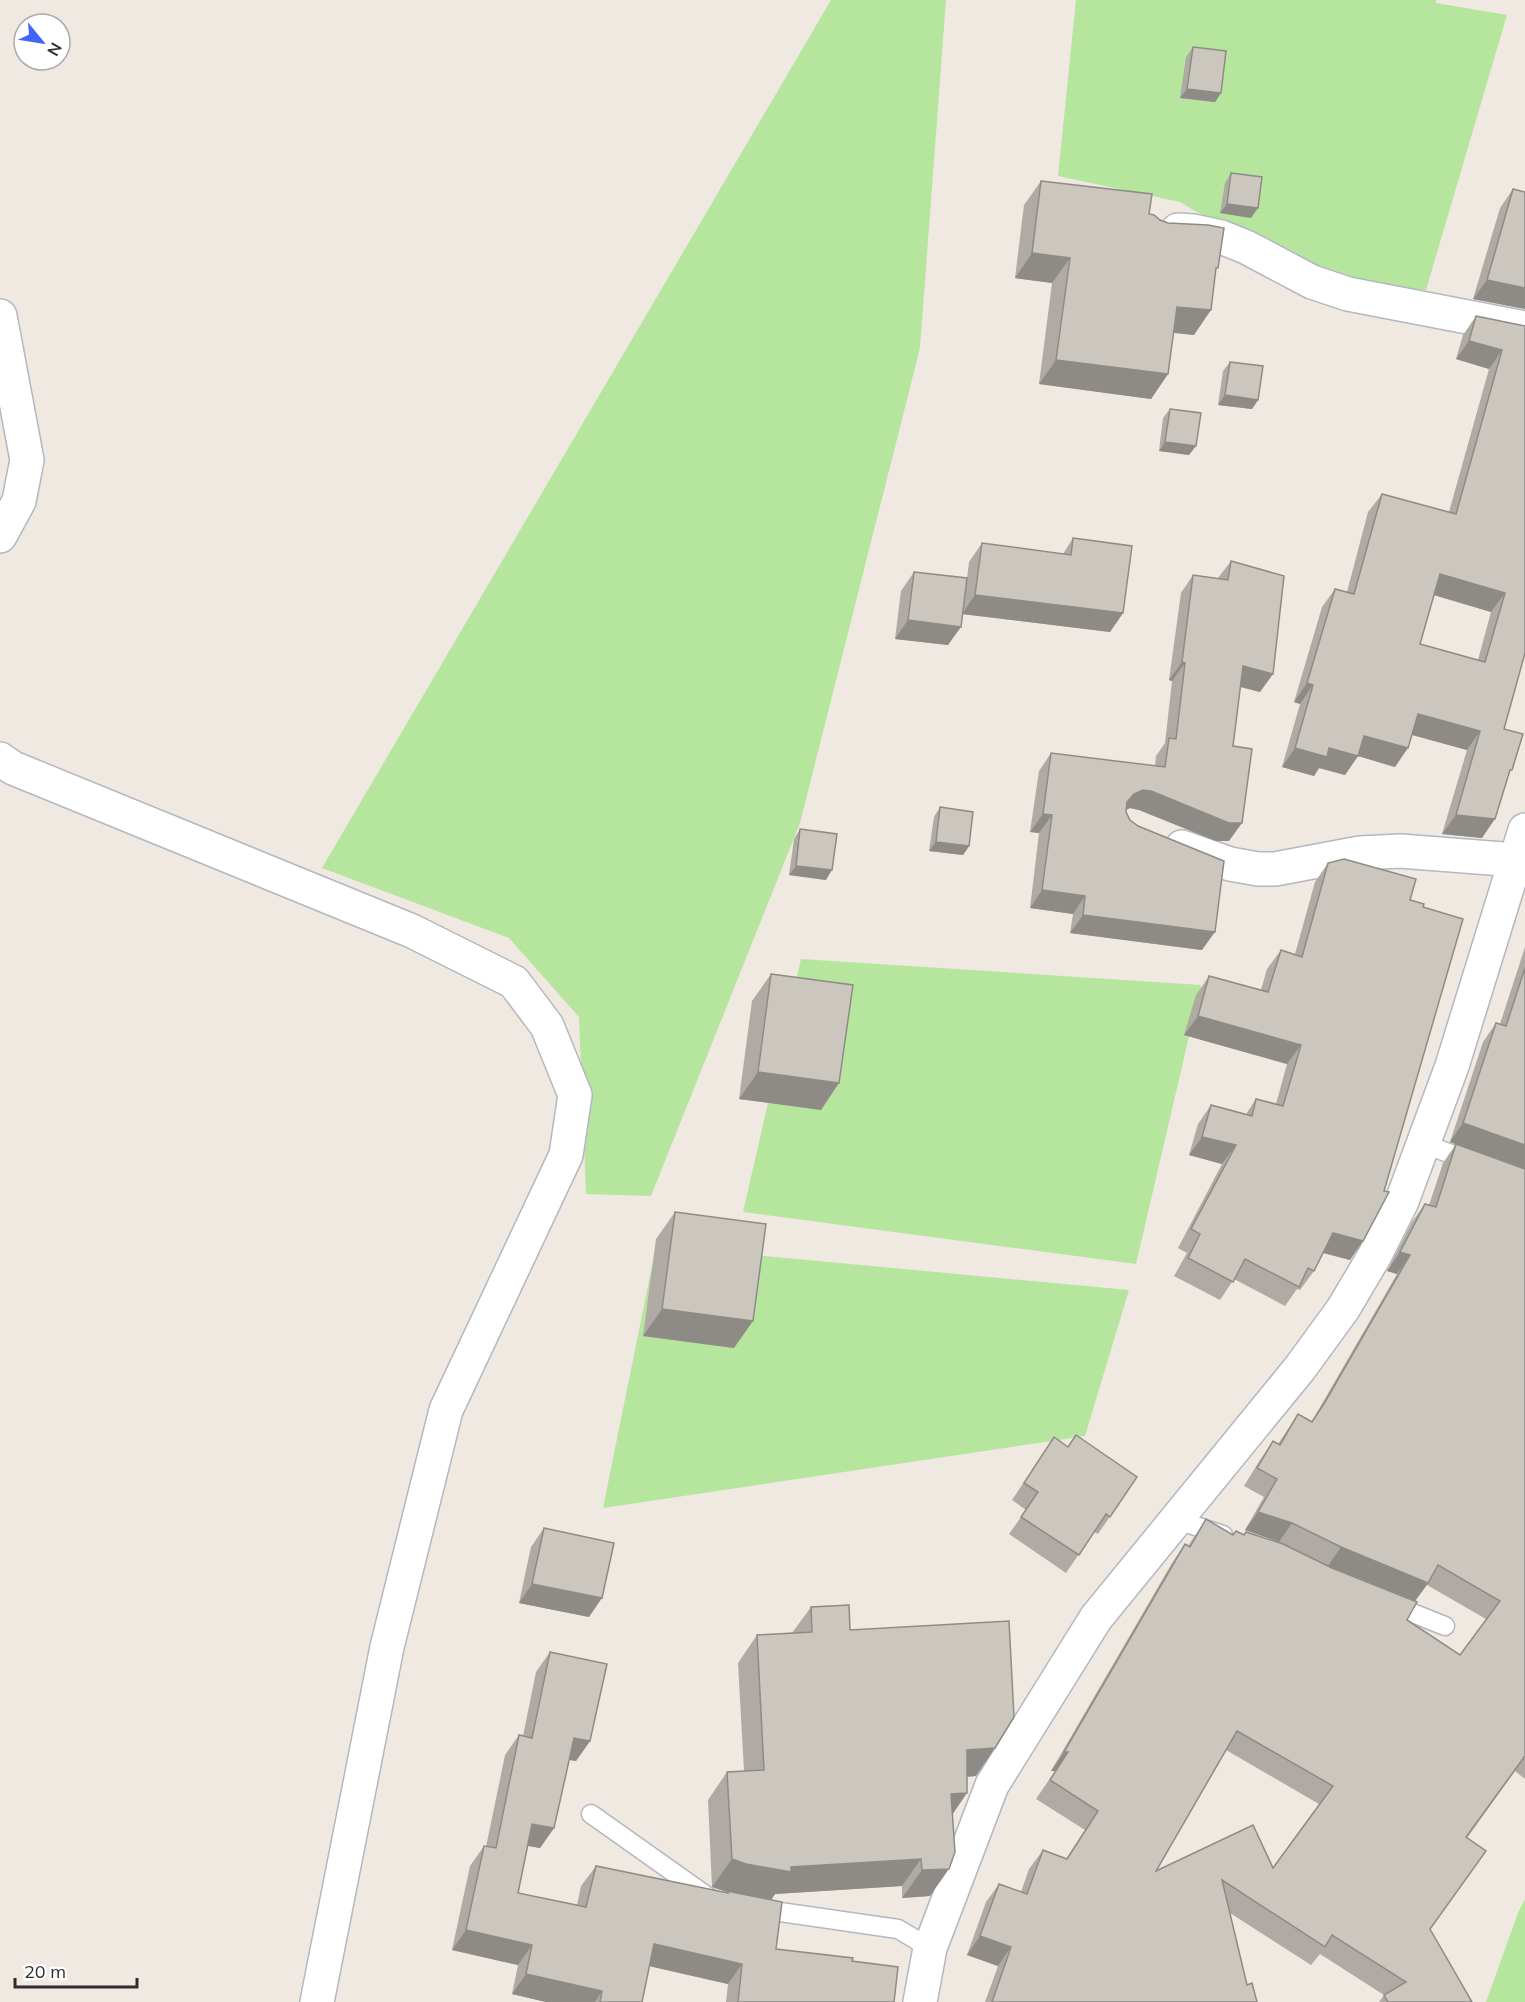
<svg xmlns="http://www.w3.org/2000/svg" width="1525" height="2002" font-family="Mulish,sans-serif">
<style>
.green{fill:#b6e59e}
.lines{fill:none;stroke-linecap:round;stroke-linejoin:round}
.lane-casing{stroke:#b4b7c1;stroke-width:21}
.street-casing{stroke:#b4b7c1;stroke-width:36}
.secondary-casing{stroke:#b4b7c1;stroke-width:36}
.lane{stroke:#fff;stroke-width:18}
.street{stroke:#fff;stroke-width:33}
.secondary{stroke:#fff;stroke-width:33}
.wall{fill:#afaba4;fill-rule:evenodd}
.shaded-wall{fill:#8e8b86}
.building{fill:#cbc7bf;stroke:#8e8b86;stroke-width:1.5;fill-rule:evenodd}
</style>
<rect width="100%" height="100%" fill="#efe9e1"/>
<g class="green">
<polygon points="831,0 946,0 920,348 800,823 651,1196 586,1194 579,1017 509,938 322,868"/>
<polygon points="1076,0 1436,0 1436,3 1507,15 1426,290 1312,282 1180,202 1058,176"/>
<polygon points="801,959 1201,985 1136,1264 743,1212"/>
<polygon points="656,1246 1129,1290 1085,1436 603,1508"/>
<polygon points="1525,1899 1525,2002 1486,2002 1518,1913"/>
</g>
<g class="lines">
<defs>
<g id="lane">
<polyline points="1424,1144 1473,1162"/>
<polyline points="1177,1520 1223,1535"/>
<polyline points="1390,1604 1445,1626"/>
<polyline points="591,1814 711,1899"/>
<polyline points="759,1909 898,1929 930,1948"/>
</g>
<g id="street">
<polyline points="1178,230 1193,231 1221,237 1246,247 1312,282 1348,294 1525,328"/>
<polyline points="0,316 27,460 19,501 0,536"/>
<polyline points="0,759 13,768 412,931 514,982 547,1026 575,1095 566,1155 446,1410 387,1647 317,2002"/>
<polyline points="1182,847 1230,864 1258,869 1275,869 1360,853 1400,851 1516,860"/>
</g>
<polyline id="secondary" points="920,2002 930,1948 992,1785 1096,1618 1300,1368 1343,1309 1375,1255 1402,1201 1452,1066 1525,830"/>
</defs>
<use href="#lane" class="lane-casing"/>
<use href="#street" class="street-casing"/>
<use href="#secondary" class="secondary-casing"/>
<use href="#lane" class="lane"/>
<use href="#street" class="street"/>
<use href="#secondary" class="secondary"/>
</g>
<g class="wall">
<polygon points="1193,47 1221,93 1215,102 1180,98 1186,57"/>
<polygon points="1231,173 1251,218 1220,213 1225,183"/>
<polygon points="1041,181 1149,214 1216,271 1194,335 1173,333 1168,374 1151,399 1039,384 1052,283 1015,278 1024,205"/>
<polygon points="1513,189 1525,309 1473,299 1500,208"/>
<path d="M1476,316L1525,326L1504,729L1508,777L1482,838L1442,834L1467,750L1412,735L1395,767L1358,756L1345,775L1319,768L1314,776L1282,767L1300,704L1294,702L1322,607L1335,589L1347,592L1368,512L1382,494L1449,512L1489,369L1456,359L1463,335ZM1434,595L1491,612L1478,660L1420,644Z"/>
<polygon points="1230,362 1258,400 1252,409 1218,405 1223,371"/>
<polygon points="1170,409 1189,455 1159,451 1163,418"/>
<polygon points="1073,538 1123,613 1110,632 962,614 948,645 895,639 901,591 914,572 965,595 969,562 982,543 1063,554"/>
<polygon points="1231,561 1260,692 1240,687 1233,746 1229,841 1216,841 1139,810 1130,808 1126,810 1126,812 1130,820 1202,950 1070,933 1073,914 1030,908 1039,833 1030,832 1039,771 1051,753 1155,766 1156,756 1165,743 1172,681 1169,680 1181,593 1193,575 1218,578"/>
<polygon points="940,807 969,846 963,855 929,851 934,817"/>
<polygon points="800,829 826,880 789,875 794,839"/>
<polygon points="1328,863 1410,900 1350,1260 1323,1253 1314,1271 1300,1290 1297,1289 1285,1306 1234,1279 1220,1300 1174,1276 1187,1253 1178,1248 1222,1164 1189,1155 1198,1124 1211,1105 1246,1114 1256,1099 1276,1104 1287,1064 1184,1035 1196,995 1209,976 1261,990 1267,969 1281,950 1295,954 1315,882"/>
<polygon points="1525,947 1525,1169 1450,1142 1483,1042 1496,1023 1500,1024"/>
<polygon points="771,974 821,1110 739,1099 752,1001"/>
<path d="M1456,1144L1525,1169V1779L1515,1771L1467,1838L1430,1930L1472,2002H1379L1384,1995L1320,1954L1311,1965L1230,1913L1247,1985L1257,2002H985L998,1966L967,1955L986,1902L999,1884L1021,1892L1029,1869L1043,1850L1066,1859L1085,1830L1036,1799L1055,1771H1051L1172,1563L1185,1544L1188,1546L1206,1519L1233,1535H1244L1279,1542L1245,1530L1264,1497L1244,1486L1260,1460L1273,1441L1278,1444L1298,1414L1312,1421L1397,1274L1387,1271L1412,1222L1425,1204L1429,1205L1443,1163ZM1427,1585L1486,1619L1460,1655L1407,1620L1415,1601ZM1226,1750L1319,1804L1273,1868L1156,1871Z"/>
<polygon points="675,1212 734,1348 643,1336 656,1239"/>
<polygon points="1054,1437 1068,1447 1137,1477 1098,1534 1094,1532 1066,1573 1009,1534 1026,1510 1012,1500"/>
<polygon points="544,1528 589,1617 519,1603 531,1547"/>
<polygon points="811,1607 850,1630 976,1776 967,1777 953,1814 930,1896 902,1898 902,1886 775,1894 771,1900 776,1949 852,1961 894,2002 726,2002 728,1984 649,1966 642,2002 546,2002 512,1994 518,1965 452,1950 470,1866 484,1846 486,1847 505,1755 519,1735 523,1736 536,1672 550,1652 590,1741 576,1761 569,1760 554,1828 540,1848 528,1846 518,1893 577,1905 581,1886 596,1866 726,1893 727,1892 712,1887 708,1800 727,1772 744,1771 738,1663 757,1635 792,1633"/>
</g>
<g class="shaded-wall">
<polygon points="1187,89 1221,93 1215,102 1180,98"/>
<polygon points="1227,204 1258,208 1251,218 1220,213"/>
<polygon points="1032,253 1070,258 1052,283 1015,278"/>
<polygon points="1487,280 1525,288 1525,309 1473,299"/>
<polygon points="1177,307 1211,310 1194,335 1160,331"/>
<polygon points="1469,341 1502,350 1489,369 1456,359"/>
<polygon points="1056,360 1168,374 1151,399 1039,384"/>
<polygon points="1225,395 1258,400 1252,409 1218,405"/>
<polygon points="1165,442 1196,446 1189,455 1159,451"/>
<polygon points="1440,574 1505,593 1491,612 1427,593"/>
<polygon points="975,595 1123,613 1110,632 962,614"/>
<polygon points="908,620 961,627 948,645 895,639"/>
<polygon points="1182,662 1185,663 1172,681 1169,680"/>
<polygon points="1243,666 1273,674 1260,692 1230,684"/>
<polygon points="1307,683 1313,685 1300,704 1294,702"/>
<polygon points="1418,714 1480,731 1467,750 1405,733"/>
<polygon points="1364,736 1408,748 1395,767 1358,756 1345,775 1319,768 1314,776 1282,767 1295,748 1329,748"/>
<polygon points="1143,790 1151,791 1242,823 1229,841 1216,841 1139,810 1130,808 1121,812 1134,794"/>
<polygon points="1043,814 1052,815 1039,833 1030,832"/>
<polygon points="1456,815 1495,819 1482,838 1442,834"/>
<polygon points="936,842 969,846 963,855 929,851"/>
<polygon points="796,866 832,870 826,880 789,875"/>
<polygon points="1042,890 1085,896 1073,914 1030,908"/>
<polygon points="1083,915 1215,932 1202,950 1070,933"/>
<polygon points="1198,1016 1301,1045 1287,1064 1184,1035"/>
<polygon points="758,1072 839,1083 821,1110 739,1099"/>
<polygon points="1463,1123 1525,1145 1525,1169 1450,1142"/>
<polygon points="1202,1137 1236,1145 1222,1164 1189,1155"/>
<polygon points="1333,1233 1363,1241 1350,1260 1320,1252"/>
<polygon points="1400,1252 1410,1255 1397,1274 1387,1271"/>
<polygon points="662,1309 753,1321 734,1348 643,1336"/>
<polygon points="1258,1512 1292,1523 1279,1542 1245,1530"/>
<polygon points="1341,1547 1428,1583 1415,1601 1328,1566"/>
<polygon points="532,1584 602,1598 589,1617 519,1603"/>
<polygon points="574,1738 590,1741 576,1761 560,1758"/>
<polygon points="995,1748 976,1776 947,1778 967,1750"/>
<polygon points="1064,1752 1068,1752 1055,1771 1051,1771"/>
<polygon points="967,1793 948,1821 951,1794"/>
<polygon points="532,1824 554,1828 540,1848 518,1844"/>
<polygon points="732,1859 791,1867 921,1859 902,1886 775,1894 771,1900 727,1892 712,1887"/>
<polygon points="949,1869 930,1896 902,1898 922,1870"/>
<polygon points="466,1930 532,1945 518,1965 452,1950"/>
<polygon points="980,1936 1011,1947 998,1966 967,1955"/>
<polygon points="654,1944 742,1964 728,1984 640,1964"/>
<polygon points="526,1974 602,1991 595,2002 546,2002 512,1994"/>
</g>
<g class="building">
<polygon points="1193,47 1226,51 1221,93 1187,89"/>
<polygon points="1231,173 1262,177 1258,208 1227,204"/>
<polygon points="1041,181 1152,194 1149,214 1154,215 1160,220 1168,223 1208,225 1224,228 1218,268 1216,268 1211,310 1177,307 1168,374 1056,360 1070,258 1032,253"/>
<polygon points="1513,189 1525,192 1525,288 1487,280"/>
<path d="M1476,316L1525,326V653L1504,729L1523,734L1512,770H1510L1495,819L1456,815L1480,731L1418,714L1408,748L1364,736L1358,756L1329,748L1327,757L1295,748L1313,685L1307,683L1335,589L1354,594L1382,494L1456,514L1502,350L1469,341ZM1440,574L1505,593L1485,662L1420,644Z"/>
<polygon points="1230,362 1263,366 1258,400 1225,395"/>
<polygon points="1170,409 1201,413 1196,446 1165,442"/>
<polygon points="1073,538 1132,546 1123,613 975,595 982,543 1071,555"/>
<polygon points="1231,561 1284,576 1273,674 1243,666 1233,746 1252,749 1242,823 1229,823 1151,791 1143,790 1134,794 1127,802 1126,812 1130,820 1138,826 1224,861 1215,932 1083,915 1085,896 1042,890 1052,815 1043,814 1051,753 1165,767 1169,738 1176,739 1185,663 1182,662 1193,575 1228,580"/>
<polygon points="914,572 967,578 961,627 908,620"/>
<polygon points="940,807 973,812 969,846 936,842"/>
<polygon points="800,829 837,834 832,870 796,866"/>
<polygon points="1344,859 1416,879 1410,900 1424,904 1423,907 1463,919 1384,1191 1389,1192 1363,1241 1333,1233 1314,1271 1308,1268 1299,1287 1245,1259 1233,1282 1188,1258 1200,1234 1191,1229 1236,1145 1202,1137 1211,1105 1252,1116 1256,1099 1283,1106 1301,1045 1198,1016 1209,976 1268,992 1281,950 1302,957 1328,863"/>
<polygon points="1525,968 1525,1145 1463,1123 1496,1023 1506,1026"/>
<polygon points="771,974 853,985 839,1083 758,1072"/>
<path d="M1456,1144L1525,1169V1756L1466,1837L1486,1851L1430,1929L1472,2002H1388L1384,1995L1406,1982L1332,1935L1325,1947L1222,1880L1247,1985L1252,1983L1257,2002H992L1011,1947L980,1936L999,1884L1027,1894L1043,1850L1067,1859L1098,1811L1050,1780L1068,1752H1064L1185,1544L1190,1547L1206,1519L1233,1535L1236,1531L1244,1535L1246,1532L1283,1544L1332,1568L1417,1602L1407,1620L1460,1655L1500,1601L1438,1565L1428,1583L1341,1547L1292,1523L1258,1512L1277,1479L1257,1468L1273,1441L1280,1445L1298,1414L1312,1422L1325,1402L1410,1255L1400,1252L1425,1204L1436,1207ZM1237,1731L1333,1786L1273,1868L1253,1825L1156,1871Z"/>
<polygon points="675,1212 766,1224 753,1321 662,1309"/>
<polygon points="1076,1435 1137,1477 1110,1517 1106,1514 1079,1555 1021,1517 1038,1492 1024,1483 1054,1437 1068,1447"/>
<polygon points="544,1528 614,1543 602,1598 532,1584"/>
<polygon points="849,1605 850,1630 1009,1621 1014,1717 995,1748 967,1750 967,1793 951,1794 955,1852 949,1869 922,1870 921,1859 791,1867 791,1872 746,1864 732,1859 727,1772 764,1770 757,1635 812,1632 811,1607"/>
<polygon points="550,1652 607,1664 590,1741 574,1738 554,1828 532,1824 518,1893 586,1907 596,1866 728,1893 727,1891 782,1902 776,1949 853,1958 852,1961 898,1967 894,2002 738,2002 742,1964 654,1944 642,2002 600,2002 602,1991 526,1974 532,1945 466,1930 484,1846 496,1848 519,1735 532,1738"/>
</g>
<g transform="translate(42 42) rotate(120)"><circle r="28" fill="#ffffff" stroke="#ababab" stroke-width="1.5"/>
<path d="M0-4.5L10 22L0 15L-10 22Z" fill="#4264fb"/>
<text y="-9" font-size="16" font-weight="bold" text-anchor="middle" fill="#2e2e2e">N</text>
</g>
<path d="M15 1978v9h122v-9" fill="none" stroke="#2e2e2e" stroke-width="3"/>
<text x="24" y="1978" font-size="18" fill="#2e2e2e" stroke="#ffffff" stroke-width="4.5" paint-order="stroke">20 m</text>
</svg>
